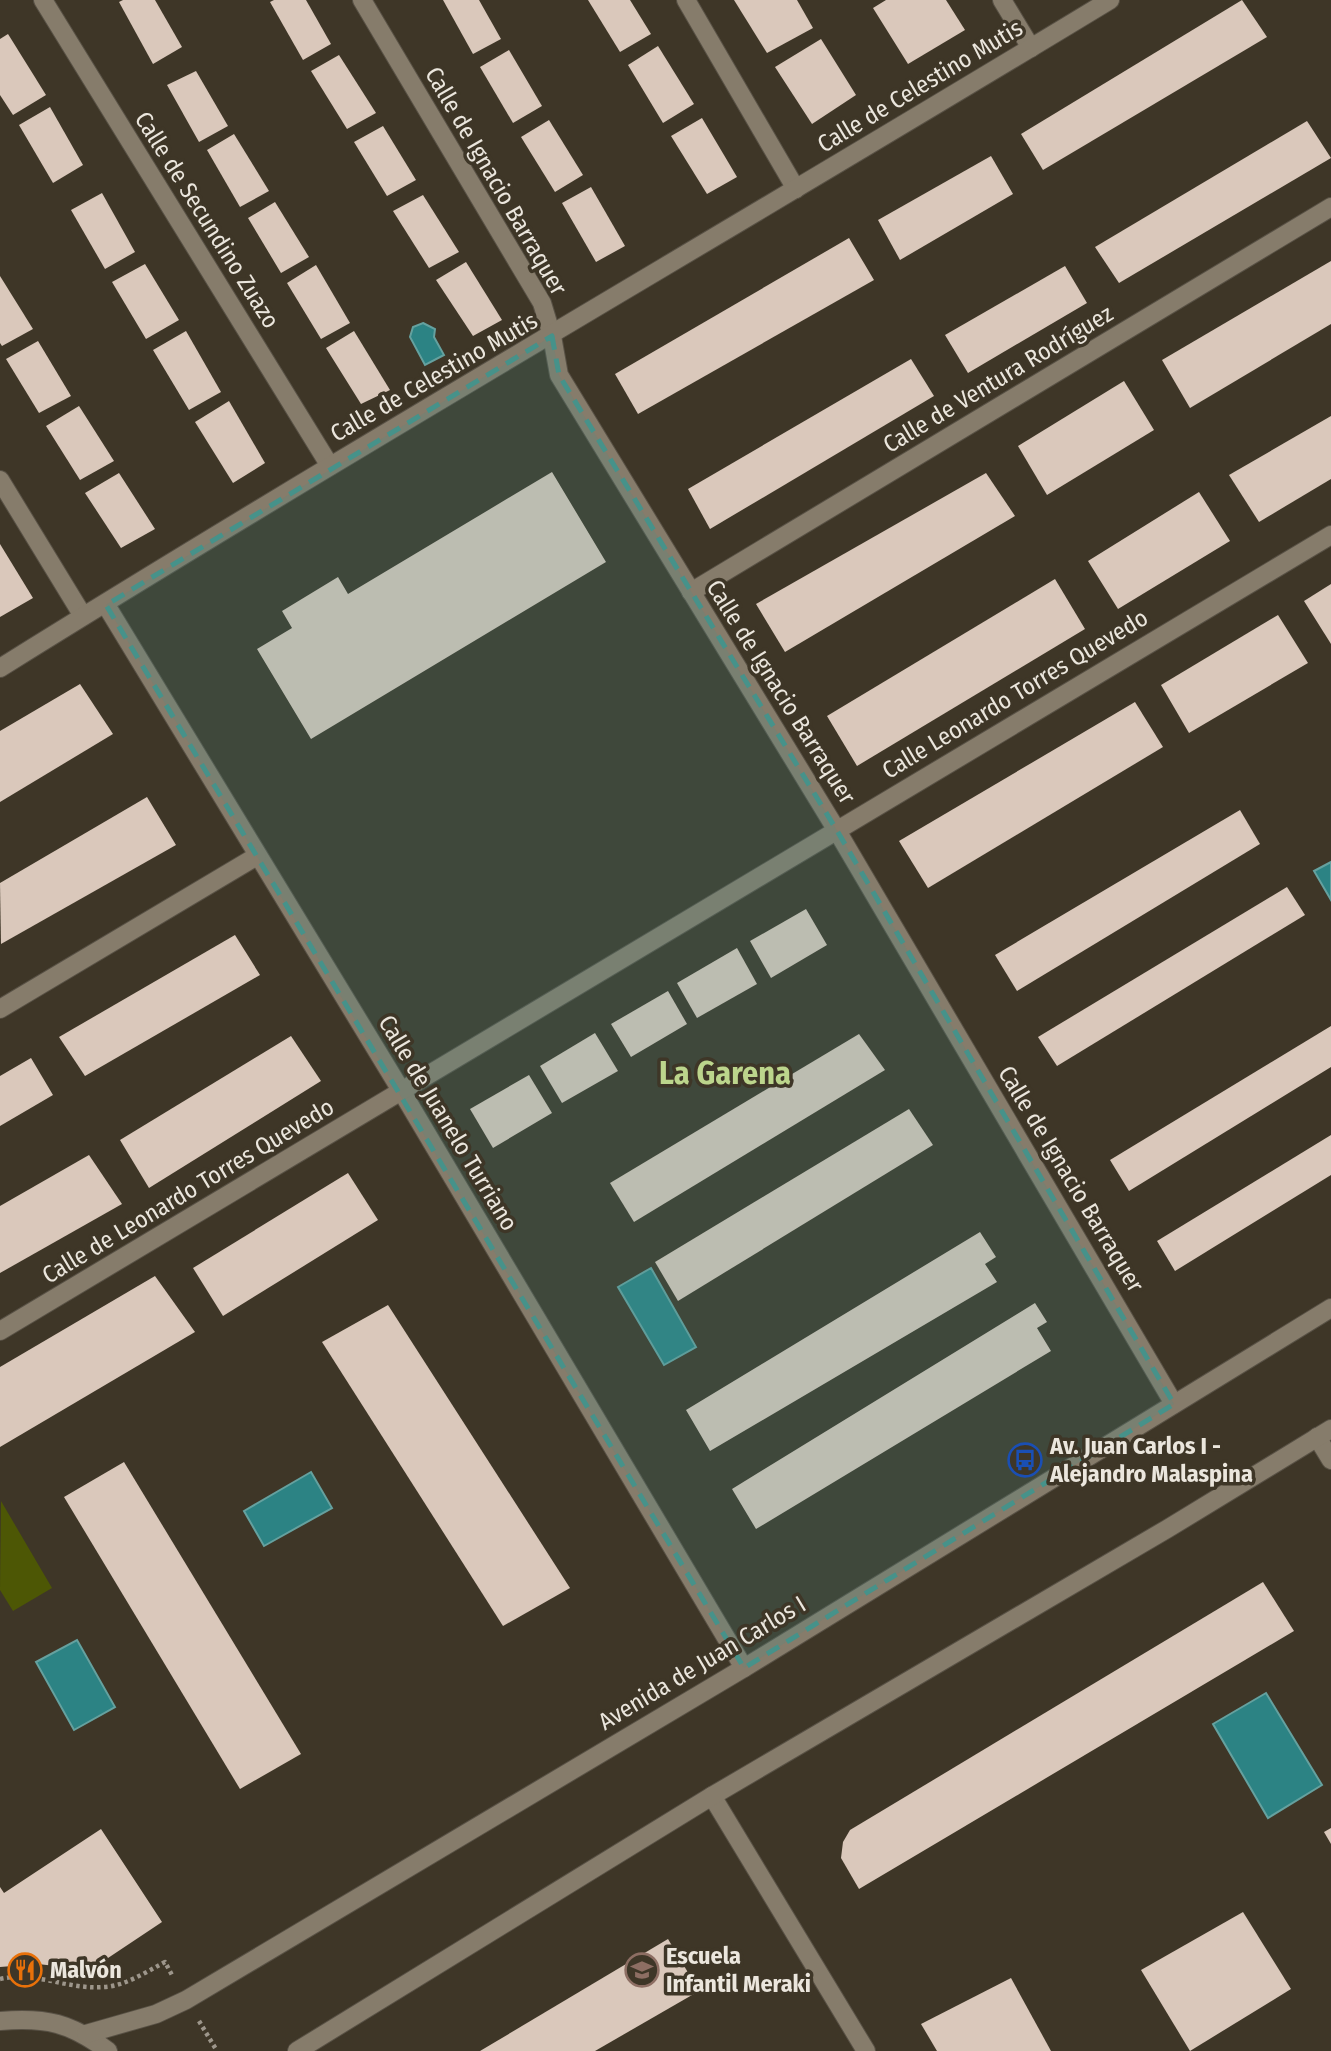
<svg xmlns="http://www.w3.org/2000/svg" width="1331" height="2051" font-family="'Fira Sans Condensed',sans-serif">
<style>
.green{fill:#4d5705}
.water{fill:#2c8384;stroke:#65a19f;stroke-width:2}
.building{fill:#dac8bb}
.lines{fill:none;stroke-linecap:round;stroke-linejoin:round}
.street-casing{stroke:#585145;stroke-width:20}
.path{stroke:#9d968b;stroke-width:4.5;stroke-dasharray:3.5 3.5;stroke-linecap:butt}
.street{stroke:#867c6b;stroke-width:18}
.marked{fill:#46928a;fill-opacity:0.2;stroke:#46928a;stroke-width:5;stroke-dasharray:14 9;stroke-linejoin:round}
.labels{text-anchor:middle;stroke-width:7;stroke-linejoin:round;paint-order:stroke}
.street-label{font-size:24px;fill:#ebe6dd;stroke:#3e3627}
.poi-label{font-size:24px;font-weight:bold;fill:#ebe6dd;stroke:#3e3627;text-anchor:start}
.district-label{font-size:32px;font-weight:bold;fill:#bcd58c;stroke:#3e3627}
</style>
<rect width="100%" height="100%" fill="#3e3627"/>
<polygon class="green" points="1,1501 52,1588 13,1611 0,1590"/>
<g class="water">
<polygon points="423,323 435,329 434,337 444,355 425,365 410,337 413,327"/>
<polygon points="1331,862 1331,900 1314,871"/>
<polygon points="651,1268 696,1347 664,1365 618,1287"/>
<polygon points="311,1472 332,1508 264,1546 244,1511"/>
<polygon points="77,1640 115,1707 74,1730 36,1662"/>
<polygon points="1266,1693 1322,1785 1268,1818 1213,1724"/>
</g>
<g class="building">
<polygon points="123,0 155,0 182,47 153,64 119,2"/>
<polygon points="274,0 306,0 331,44 303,60 270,2"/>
<polygon points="443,0 479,0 501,39 473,54"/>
<polygon points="588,0 630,0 651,34 620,52"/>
<polygon points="734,0 797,0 813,28 767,53"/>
<polygon points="886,0 946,0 965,30 908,64 873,8"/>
<polygon points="1242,0 1267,37 1043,170 1021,134"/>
<polygon points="8,34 46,95 13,115 0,95 0,39"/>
<polygon points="821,39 856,95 812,124 775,67"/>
<polygon points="658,46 694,104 663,123 628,65"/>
<polygon points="509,50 542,106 513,123 480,67"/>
<polygon points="339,55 376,113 347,129 311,71"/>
<polygon points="196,71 228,126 199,142 167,85"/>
<polygon points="50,107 83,165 53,183 19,125"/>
<polygon points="702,118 737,177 707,194 671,136"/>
<polygon points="549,120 583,175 555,192 521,137"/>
<polygon points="1307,121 1331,158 1119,283 1095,247"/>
<polygon points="383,126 416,180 387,196 354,142"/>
<polygon points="234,134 269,191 240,207 207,150"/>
<polygon points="991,156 1013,194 900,260 878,220"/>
<polygon points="591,187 625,246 596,262 562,203"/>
<polygon points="102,193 135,252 105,269 71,210"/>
<polygon points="423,195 459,252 429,268 393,211"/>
<polygon points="275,202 309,257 281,273 248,218"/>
<polygon points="849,238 874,280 638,414 615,374"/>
<polygon points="1331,261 1331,324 1190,408 1162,360"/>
<polygon points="466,262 502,320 473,336 436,280"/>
<polygon points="145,264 179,320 146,339 112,282"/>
<polygon points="316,265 350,323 321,339 287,283"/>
<polygon points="1065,266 1087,303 968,373 945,335"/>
<polygon points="0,276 33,329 2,346 0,343"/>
<polygon points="186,331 221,392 189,410 153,350"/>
<polygon points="354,331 390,390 361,404 326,348"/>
<polygon points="38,341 71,396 39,413 6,359"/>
<polygon points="911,359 934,396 710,529 688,489"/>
<polygon points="1124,381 1154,430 1047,495 1018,446"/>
<polygon points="229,401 265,463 233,483 195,422"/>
<polygon points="79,406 114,461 80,480 46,426"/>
<polygon points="1331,416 1331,479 1259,522 1229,475"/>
<polygon points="552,472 606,562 311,739 257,649 292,628 282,611 338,577 348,594"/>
<polygon points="119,473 155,529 121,548 85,493"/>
<polygon points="986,473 1015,516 785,652 756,604"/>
<polygon points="1199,492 1230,541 1118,609 1088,561"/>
<polygon points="0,544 33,598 0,617"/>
<polygon points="1055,579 1085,629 857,766 827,716"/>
<polygon points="1331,584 1331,644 1304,601"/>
<polygon points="1278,615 1308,663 1189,733 1161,685"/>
<polygon points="80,684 113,734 0,802 0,731"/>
<polygon points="1135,702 1163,747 928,888 899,841"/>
<polygon points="147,797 176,845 1,944 0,883"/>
<polygon points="1240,810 1260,844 1017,991 995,955"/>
<polygon points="1287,887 1305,915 1057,1066 1038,1037"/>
<polygon points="806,909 827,945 771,978 750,941"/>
<polygon points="235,935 260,975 85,1076 59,1037"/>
<polygon points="737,948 757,984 697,1018 677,983"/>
<polygon points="668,991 687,1024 631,1057 611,1024"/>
<polygon points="1331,1026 1331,1067 1129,1191 1110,1160"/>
<polygon points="595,1033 618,1071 562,1103 540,1066"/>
<polygon points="859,1034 885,1070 634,1222 610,1183"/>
<polygon points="291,1036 321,1081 149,1188 120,1140"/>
<polygon points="31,1058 53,1095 0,1126 0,1076"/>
<polygon points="529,1075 552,1113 493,1148 470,1109"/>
<polygon points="909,1109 933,1145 678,1301 655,1262"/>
<polygon points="1331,1135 1331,1175 1175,1271 1157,1241"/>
<polygon points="89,1155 122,1204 0,1273 0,1206"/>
<polygon points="348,1173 378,1220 223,1316 193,1268"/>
<polygon points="980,1232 996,1257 985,1264 997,1282 710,1451 686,1410"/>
<polygon points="155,1276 195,1332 0,1447 0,1367"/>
<polygon points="1035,1303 1047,1322 1037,1328 1051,1351 756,1529 732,1489"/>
<polygon points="388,1305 570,1588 503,1626 322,1342"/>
<polygon points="124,1462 301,1754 240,1789 64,1497"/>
<polygon points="1263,1582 1294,1631 859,1889 841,1858 843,1842 850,1830"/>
<polygon points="1331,1828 1331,1844 1324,1832"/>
<polygon points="101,1829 162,1922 90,1970 38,1964 0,1967 0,1887 4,1893"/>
<polygon points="1243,1912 1291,1989 1190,2051 1141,1970"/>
<polygon points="668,1939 699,1991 595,2051 480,2051"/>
<polygon points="1011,1978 1051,2051 937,2051 921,2024"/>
</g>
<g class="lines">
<defs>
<g id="street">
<polyline points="43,0 330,466"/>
<polyline points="362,0 542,303 552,336 559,375 836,829 1174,1404"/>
<polyline points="686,0 796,189"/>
<polyline points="1002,0 1031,48"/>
<polyline points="0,480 83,616"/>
<polyline points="691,592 1331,207"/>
<polyline points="106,605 402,1092 744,1668"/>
<path d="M0,668C366,440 741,224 1110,0"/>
<polyline points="0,1009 257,856"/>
<polyline points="0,1331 1331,535"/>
<polyline points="1317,1437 1331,1460"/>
<polyline points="712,1796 866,2051"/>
<path d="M0,2021C46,2017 71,2023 108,2051"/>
<polyline points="86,2034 156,2014 186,2000 744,1668 1331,1308"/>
<polyline points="297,2051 712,1796 1167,1529 1331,1429"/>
</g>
</defs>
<use href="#street" class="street-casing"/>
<g class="path">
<path d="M0,1979C36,1971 68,1990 104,1987C125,1986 146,1972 165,1962L173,1977"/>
<polyline points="199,2021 217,2051"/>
</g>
<use href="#street" class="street"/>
</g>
<path class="marked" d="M552,336L559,375L836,829L1174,1404L744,1668L106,605Z"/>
<defs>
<symbol id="bus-ring" viewBox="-11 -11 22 22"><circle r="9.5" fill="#3e3627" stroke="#1a4fb4" stroke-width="1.5"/><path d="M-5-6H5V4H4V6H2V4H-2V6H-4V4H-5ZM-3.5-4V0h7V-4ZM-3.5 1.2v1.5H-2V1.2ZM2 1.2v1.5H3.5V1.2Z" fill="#1a4fb4"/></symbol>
<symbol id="restaurant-ring" viewBox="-11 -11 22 22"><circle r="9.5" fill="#3e3627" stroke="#e8710a" stroke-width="1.5"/><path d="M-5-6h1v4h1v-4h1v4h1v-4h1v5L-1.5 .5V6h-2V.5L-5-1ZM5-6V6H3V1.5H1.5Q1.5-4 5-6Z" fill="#e8710a"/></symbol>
<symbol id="school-ring" viewBox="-11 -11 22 22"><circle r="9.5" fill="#3e3627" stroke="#8d6e63" stroke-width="1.5"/><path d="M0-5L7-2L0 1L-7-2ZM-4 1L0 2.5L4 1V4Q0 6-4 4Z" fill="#8d6e63"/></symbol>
</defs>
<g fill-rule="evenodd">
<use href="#bus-ring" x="1006" y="1441" width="38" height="38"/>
<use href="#restaurant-ring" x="6" y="1951" width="38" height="38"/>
<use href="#school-ring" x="623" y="1951" width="38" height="38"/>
</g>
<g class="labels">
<g class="street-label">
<text transform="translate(920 86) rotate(-31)" y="8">Calle de Celestino Mutis</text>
<text transform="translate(496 181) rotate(60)" y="8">Calle de Ignacio Barraquer</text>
<text transform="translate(207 220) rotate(58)" y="8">Calle de Secundino Zuazo</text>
<text transform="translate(434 377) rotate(-30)" y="8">Calle de Celestino Mutis</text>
<text transform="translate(998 379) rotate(-31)" y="8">Calle de Ventura Rodríguez</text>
<text transform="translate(781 692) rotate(58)" y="8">Calle de Ignacio Barraquer</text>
<text transform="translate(1015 694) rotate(-31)" y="8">Calle Leonardo Torres Quevedo</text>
<text transform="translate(448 1123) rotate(59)" y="8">Calle de Juanelo Turriano</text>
<text transform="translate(1071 1179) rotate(59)" y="8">Calle de Ignacio Barraquer</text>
<text transform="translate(188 1191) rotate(-31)" y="8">Calle de Leonardo Torres Quevedo</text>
<text transform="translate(702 1663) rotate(-31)" y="8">Avenida de Juan Carlos I</text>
</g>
<g class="poi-label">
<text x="1050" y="1454">Av. Juan Carlos I -<tspan x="1050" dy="28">Alejandro Malaspina</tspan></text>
<text x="666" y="1964">Escuela<tspan x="666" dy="28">Infantil Meraki</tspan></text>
<text x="50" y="1978">Malvón</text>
</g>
<g class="district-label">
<text x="725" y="1084">La Garena</text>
</g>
</g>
</svg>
